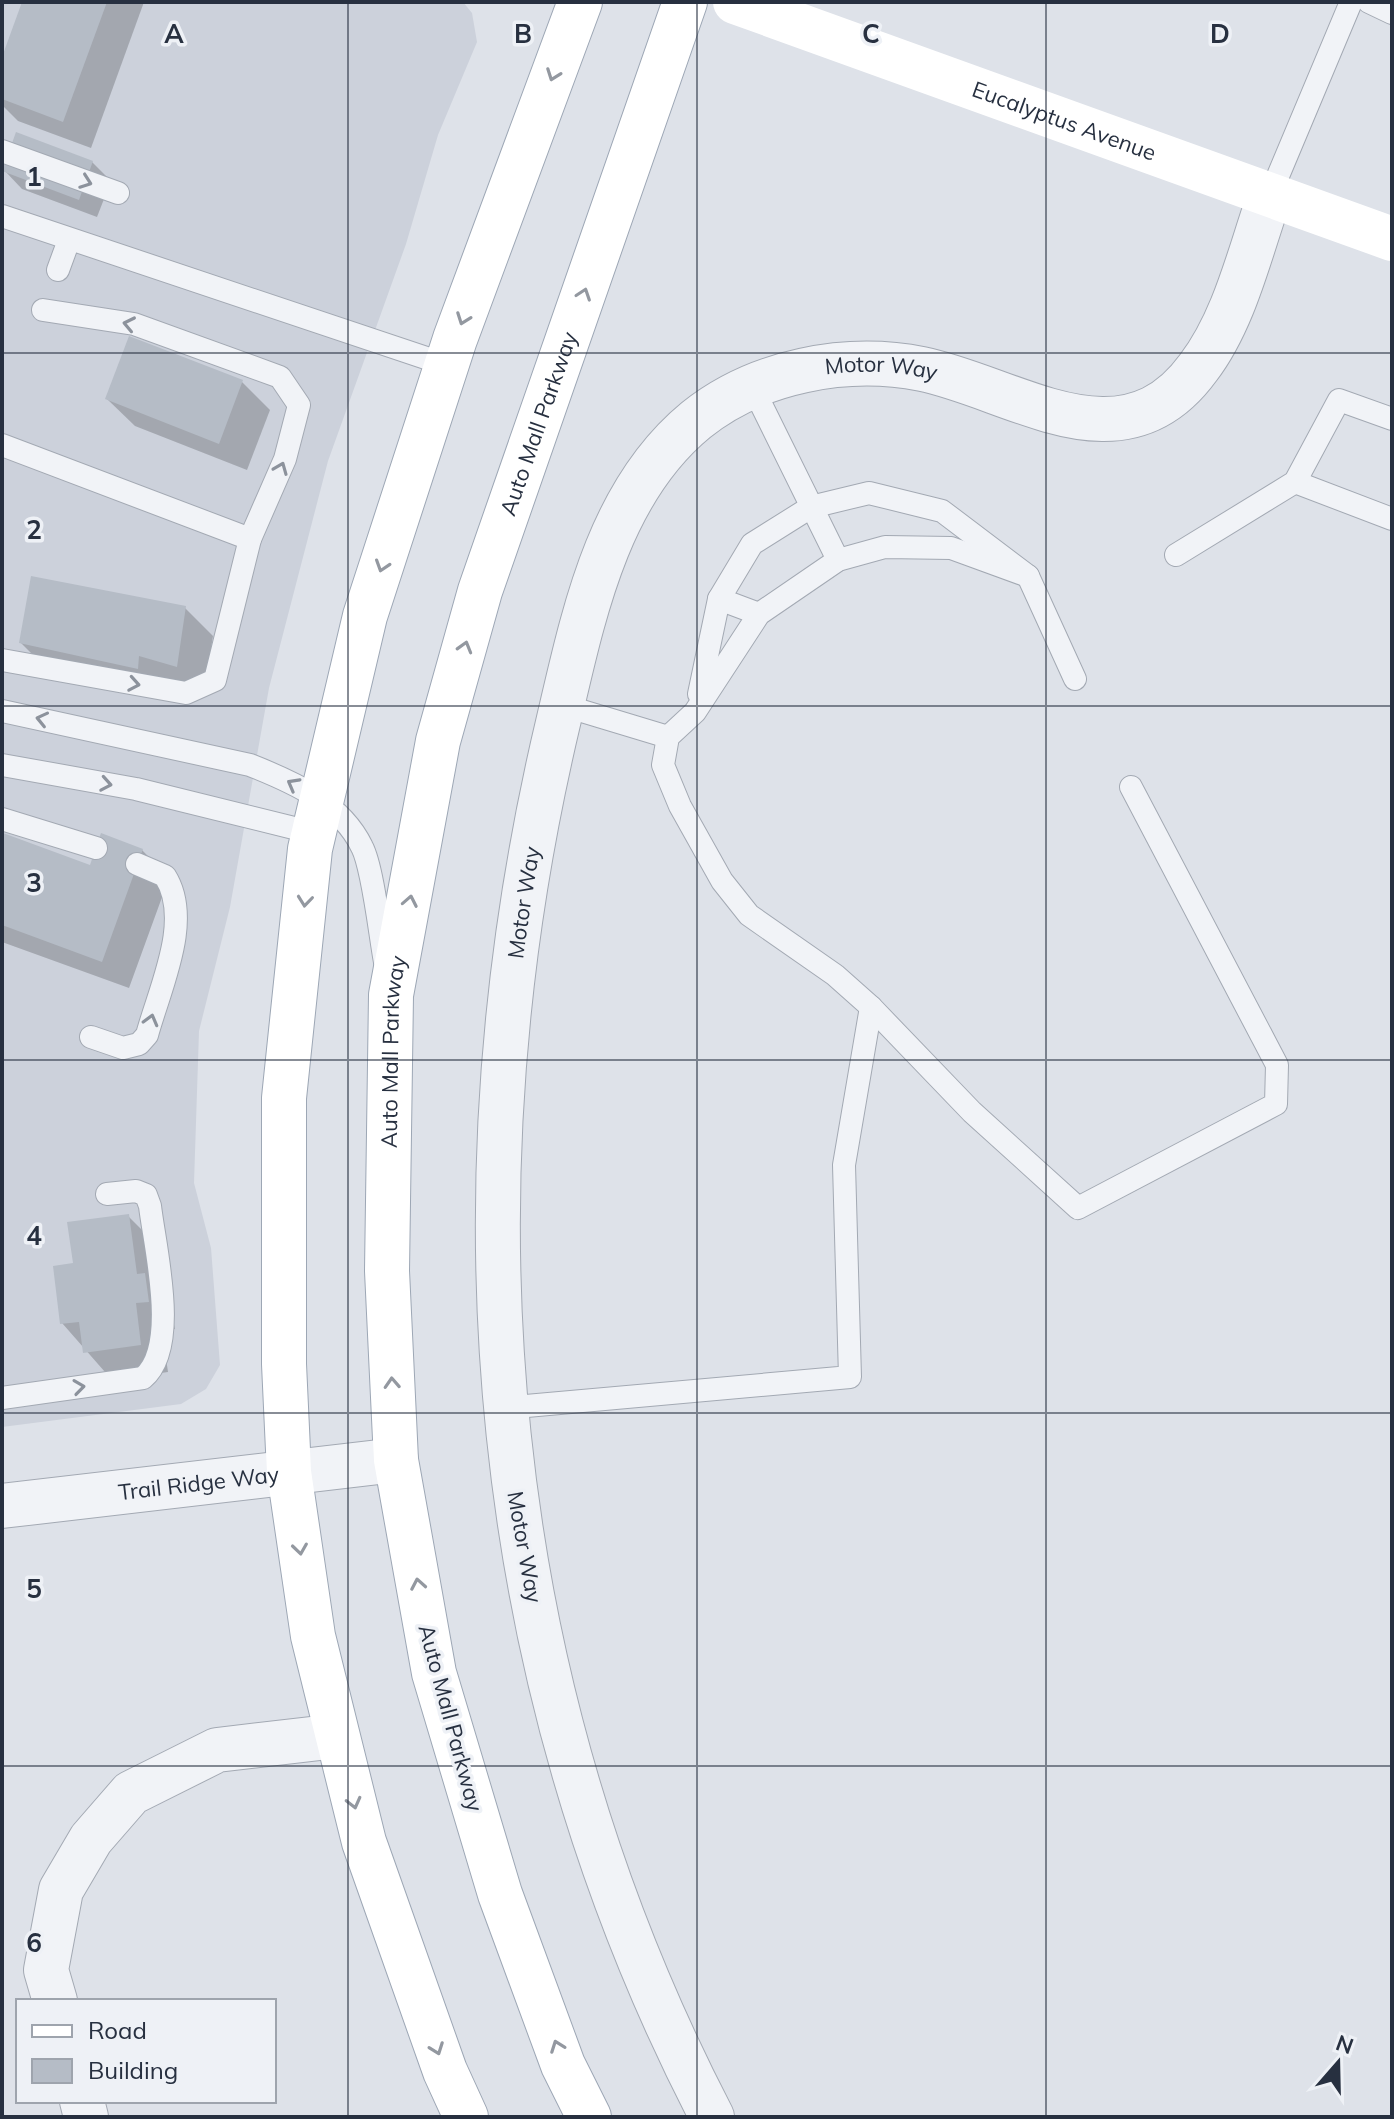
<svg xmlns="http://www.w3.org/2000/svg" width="1394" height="2119" font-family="Mulish,sans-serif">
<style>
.built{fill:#ccd1db}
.shadow{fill:#0003}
.building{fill:#b5bcc6}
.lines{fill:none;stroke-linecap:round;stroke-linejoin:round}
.lane-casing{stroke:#a3a9b3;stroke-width:24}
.street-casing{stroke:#a3a9b3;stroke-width:46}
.primary-casing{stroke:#9da7b5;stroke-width:46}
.lane{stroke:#f1f3f7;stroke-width:22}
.street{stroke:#f1f3f7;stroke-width:44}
.secondary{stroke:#fff;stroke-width:44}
.primary{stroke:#fff;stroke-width:44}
.oneway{stroke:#9398a0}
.oneway2{stroke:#8c929c}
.grid{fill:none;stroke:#273040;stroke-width:2;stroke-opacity:0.55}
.labels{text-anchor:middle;stroke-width:7;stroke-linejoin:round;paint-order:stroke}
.street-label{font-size:22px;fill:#273040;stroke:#eef1f6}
.grid-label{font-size:26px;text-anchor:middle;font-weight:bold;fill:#273040;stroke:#eef1f6;stroke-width:7;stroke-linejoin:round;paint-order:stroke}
</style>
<rect width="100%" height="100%" fill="#dee2e9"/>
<polygon class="built" points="2,2 463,2 472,13 477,42 438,135 406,244 328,461 269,688 230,907 199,1031 194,1183 211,1248 220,1365 206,1389 181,1404 2,1427"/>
<g class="shadow">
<polygon points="24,2 144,2 91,148 18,121 2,105 2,63"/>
<polygon points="92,162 111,181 97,217 22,189 4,170"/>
<polygon points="242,382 270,410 247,470 135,426 107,399"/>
<polygon points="185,608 213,636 204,693 49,671 21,643"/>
<polygon points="4,836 91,867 142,850 169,878 129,988 2,942"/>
<polygon points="128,1216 156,1244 175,1329 162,1331 168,1372 112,1380 62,1323 75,1265"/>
</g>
<g class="building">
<polygon points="22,2 107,2 63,122 2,99 2,57"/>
<polygon points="16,132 93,161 79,200 2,171"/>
<polygon points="129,336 243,380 219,444 105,399"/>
<polygon points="31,576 186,606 177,667 139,656 138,669 19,643"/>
<polygon points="3,833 90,865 101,833 143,849 102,962 2,925"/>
<polygon points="129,1214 137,1274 145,1273 149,1302 136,1303 141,1345 83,1353 79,1322 60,1324 53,1266 73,1263 67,1222"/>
</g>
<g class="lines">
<defs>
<g id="lane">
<polyline points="1369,2 1392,13"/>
<polyline points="2,151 118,193"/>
<polyline points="1270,195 1351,2"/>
<polyline points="2,216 447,365"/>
<polyline points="58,270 69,240"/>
<polyline points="752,386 838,560"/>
<polyline points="2,445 250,539"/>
<polyline points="1295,482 1392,519"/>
<polyline points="1176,555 1295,482 1339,400 1392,419"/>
<polyline points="1028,576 951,548 885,547 838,560 759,614 695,712 668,737 663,765 680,806 722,881 749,915 835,975 871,1007 972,1112 1078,1208 1276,1104 1277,1065 1131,787"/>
<polyline points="719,599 759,614"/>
<polyline points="2,660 186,693 215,680 250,539 285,459 299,405 280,377 134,324 43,310"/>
<polyline points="699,694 719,599 752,544 811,507 869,493 942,511 1028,576 1075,679"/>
<polyline points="562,705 668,737"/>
<path d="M2,711L250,765C293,782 341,803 362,847C373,868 380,936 385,962"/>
<polyline points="2,765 136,789 314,833"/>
<polyline points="2,819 96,848"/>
<path d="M91,1037L123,1048L139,1044L147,1035C160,987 193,920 165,876L137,864"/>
<path d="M2,1398L143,1378C180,1347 155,1249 150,1206L146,1195L136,1191L107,1194"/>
<polyline points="504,1408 850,1377 844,1165 871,1007"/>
</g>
<g id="street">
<path id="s1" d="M2,1506L396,1460"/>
<polyline points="55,2001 46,1970 61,1890 91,1839 131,1793 217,1750 337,1736"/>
<polyline points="82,2101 86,2117"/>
<path id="s2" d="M712,2117C487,1683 446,1195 558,723C583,617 607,493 696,420C757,371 846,354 922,369C1015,388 1122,472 1198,368C1235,320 1250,251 1270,195"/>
</g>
<g id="primary">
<polyline points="466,2117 445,2071 364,1842 313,1636 289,1472 284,1364 284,1098 310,849 365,616 455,339 580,2"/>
<path id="s4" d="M589,2117L563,2065L500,1894L434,1673L396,1460L387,1271L391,995L438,741L480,591L685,2"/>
</g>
</defs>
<use href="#lane" class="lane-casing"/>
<use href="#street" class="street-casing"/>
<use href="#primary" class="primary-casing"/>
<use href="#lane" class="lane"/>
<use href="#street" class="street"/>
<path class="secondary" id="s3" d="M735,2L1392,239"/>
<use href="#primary" class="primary"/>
</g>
<defs><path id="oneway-chevron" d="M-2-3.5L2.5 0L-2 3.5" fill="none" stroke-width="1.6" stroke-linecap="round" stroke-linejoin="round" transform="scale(2)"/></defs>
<g class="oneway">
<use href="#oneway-chevron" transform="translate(553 75) rotate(110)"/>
<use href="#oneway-chevron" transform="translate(584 294) rotate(-71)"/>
<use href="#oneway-chevron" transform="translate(463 319) rotate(110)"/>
<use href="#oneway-chevron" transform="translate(382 566) rotate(108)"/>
<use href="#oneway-chevron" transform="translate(465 647) rotate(-74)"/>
<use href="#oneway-chevron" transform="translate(305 901) rotate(96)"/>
<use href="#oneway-chevron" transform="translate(410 901) rotate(-79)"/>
<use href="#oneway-chevron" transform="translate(392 1383) rotate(-93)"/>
<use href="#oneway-chevron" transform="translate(300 1549) rotate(82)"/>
<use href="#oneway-chevron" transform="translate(418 1584) rotate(-100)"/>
<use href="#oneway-chevron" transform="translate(354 1803) rotate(76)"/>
<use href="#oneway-chevron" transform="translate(557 2046) rotate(-110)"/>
<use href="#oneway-chevron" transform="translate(437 2049) rotate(70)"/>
</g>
<g class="oneway2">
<use href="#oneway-chevron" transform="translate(86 182) rotate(20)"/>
<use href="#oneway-chevron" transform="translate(129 324) rotate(-168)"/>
<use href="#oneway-chevron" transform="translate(281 468) rotate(-68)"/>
<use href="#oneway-chevron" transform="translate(134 684) rotate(10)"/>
<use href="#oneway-chevron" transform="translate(42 719) rotate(-167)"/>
<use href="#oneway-chevron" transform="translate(106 784) rotate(10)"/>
<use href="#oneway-chevron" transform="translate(293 784) rotate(-151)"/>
<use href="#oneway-chevron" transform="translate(151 1020) rotate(-75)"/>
<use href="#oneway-chevron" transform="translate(79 1387) rotate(-8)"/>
</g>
<path class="grid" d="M348,2V2117M697,2V2117M1046,2V2117M2,353H1392M2,706H1392M2,1060H1392M2,1413H1392M2,1766H1392"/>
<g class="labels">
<g class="street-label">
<text dy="8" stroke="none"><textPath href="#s3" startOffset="350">Eucalyptus Avenue</textPath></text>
<text dy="8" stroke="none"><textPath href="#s2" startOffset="1970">Motor Way</textPath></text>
<text dy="8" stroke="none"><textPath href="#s4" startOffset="1744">Auto Mall Parkway</textPath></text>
<text dy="8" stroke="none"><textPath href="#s2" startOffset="1250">Motor Way</textPath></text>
<text dy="8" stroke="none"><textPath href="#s4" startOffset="1096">Auto Mall Parkway</textPath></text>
<text dy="8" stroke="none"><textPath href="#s1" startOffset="198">Trail Ridge Way</textPath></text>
<text transform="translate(525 1547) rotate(80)" y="8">Motor Way</text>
<text transform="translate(451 1718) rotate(75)" y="8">Auto Mall Parkway</text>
</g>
</g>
<g class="grid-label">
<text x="174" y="43">A</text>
<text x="523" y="43">B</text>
<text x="871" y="43">C</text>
<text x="1220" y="43">D</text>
<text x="34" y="186">1</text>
<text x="34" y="539">2</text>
<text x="34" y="892">3</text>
<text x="34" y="1245">4</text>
<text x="34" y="1598">5</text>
<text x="34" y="1952">6</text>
</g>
<rect width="1394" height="2119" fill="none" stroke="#273040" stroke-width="8"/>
<rect x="16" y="1999" width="260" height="104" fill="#eef1f6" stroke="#9ea4ad" stroke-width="2"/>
<rect x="32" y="2025" width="40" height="12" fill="#ffffff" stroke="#9ea4ad" stroke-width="2"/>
<text x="88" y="2039" font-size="24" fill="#273040">Road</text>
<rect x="32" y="2059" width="40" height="24" fill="#b5bcc6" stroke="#9ea4ad" stroke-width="2"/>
<text x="88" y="2079" font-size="24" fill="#273040">Building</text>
<g transform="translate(1338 2063) rotate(20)" stroke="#eef1f6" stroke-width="6" paint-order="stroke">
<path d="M0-6L14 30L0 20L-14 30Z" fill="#273040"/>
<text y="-12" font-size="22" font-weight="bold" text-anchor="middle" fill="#273040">N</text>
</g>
</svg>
